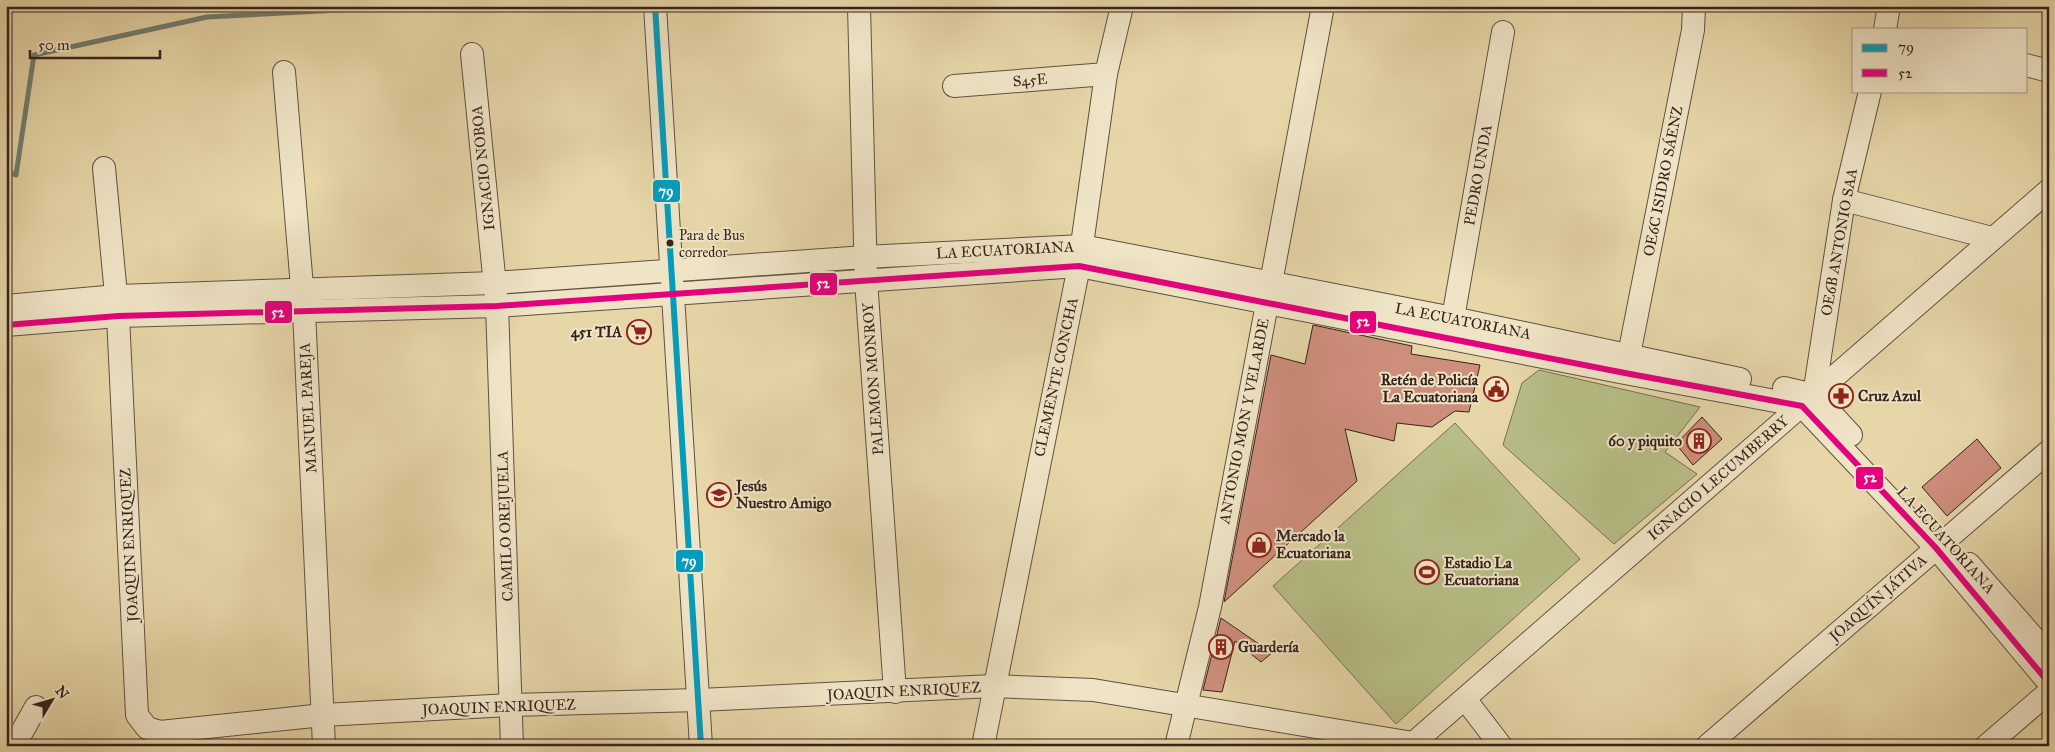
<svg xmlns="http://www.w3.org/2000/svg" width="2055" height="752" font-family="'IM FELL Great Primer',serif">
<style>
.green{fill:#b7bd86;stroke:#767051}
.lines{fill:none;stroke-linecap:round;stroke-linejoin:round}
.stream{stroke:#707e6e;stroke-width:5}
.building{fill:#ce8e7c;stroke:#35231c}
.minor-casing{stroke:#61503f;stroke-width:24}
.minor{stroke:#efe4c6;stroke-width:22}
.bus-1-casing{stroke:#efe4c6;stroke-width:10}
.bus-2-casing{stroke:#efe4c6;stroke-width:10}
.bus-1{stroke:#059cbc;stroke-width:6}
.bus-2{stroke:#e5007d;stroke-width:6}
.bus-dot{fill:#35231c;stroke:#efe4c6;stroke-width:2}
.labels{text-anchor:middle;stroke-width:4;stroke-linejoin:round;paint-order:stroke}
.bus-label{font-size:14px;fill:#35231c;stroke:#efe4c6;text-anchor:start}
.street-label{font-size:15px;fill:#35231c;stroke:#efe4c6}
.poi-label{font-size:15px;font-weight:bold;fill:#35231c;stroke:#efe4c6;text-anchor:start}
.line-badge{stroke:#efe4c6;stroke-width:2}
.badge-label{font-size:14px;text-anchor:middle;font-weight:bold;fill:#fff}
</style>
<rect width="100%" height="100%" fill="#e6d6a8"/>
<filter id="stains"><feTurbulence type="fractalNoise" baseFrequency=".004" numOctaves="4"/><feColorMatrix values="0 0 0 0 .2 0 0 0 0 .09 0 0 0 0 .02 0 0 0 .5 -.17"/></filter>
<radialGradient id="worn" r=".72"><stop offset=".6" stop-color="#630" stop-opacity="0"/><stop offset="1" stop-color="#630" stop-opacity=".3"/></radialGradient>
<g class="green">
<polygon points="1539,370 1700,407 1665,452 1697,474 1614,544 1503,445 1522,383"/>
<polygon points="1455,423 1580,559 1396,724 1273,586"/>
</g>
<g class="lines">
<g class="stream">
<polyline points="1731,8 1735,6"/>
<polyline points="6,171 16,175 34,55 207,17 359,9"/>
</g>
</g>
<g class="building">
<polygon points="1313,325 1412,346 1411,354 1480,365 1469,412 1455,411 1432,427 1397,423 1394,441 1345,429 1357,481 1224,602 1271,355 1305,364"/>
<polygon points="1702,417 1722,439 1693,465 1676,444"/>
<polygon points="1977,439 2001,468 1947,516 1922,487"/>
<polygon points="1221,618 1272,653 1261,662 1235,641 1222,692 1203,690"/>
</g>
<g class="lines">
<defs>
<g id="minor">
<polyline points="655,6 701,746"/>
<polyline points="859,6 866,280 895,692"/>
<polyline points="1885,29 1889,6"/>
<polyline points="472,54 497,306 512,746"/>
<polyline points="2026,65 2049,71"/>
<polyline points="284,72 304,311 324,746"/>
<polyline points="954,86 1106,74"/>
<polyline points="104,168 118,316 137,715 147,728 160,732 323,715 511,705 699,700 993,686 1093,690 1413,743"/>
<polyline points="1844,200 1992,238"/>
<polyline points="6,306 117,296 494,283 865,257 1082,246 1453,318 1740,379"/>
<polyline points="1453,318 1503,32"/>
<polyline points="6,325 118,316 497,306 1079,266 1625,373 1802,406 1936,548 2049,683"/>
<polyline points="1626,370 1693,30 1694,6"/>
<polyline points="1784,388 1814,395 1851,435"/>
<polyline points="1814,395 1844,200 1870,91"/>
<polyline points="1969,564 2049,655"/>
<polyline points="1465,699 1501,746"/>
<polyline points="14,746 36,707"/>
<polyline points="983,746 1079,266 1106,74 1122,6"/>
<polyline points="1176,746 1210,607 1323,6"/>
<polyline points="1410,746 2049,190"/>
<polyline points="1707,746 2049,451"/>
<polyline points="1986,746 2049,692"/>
</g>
</defs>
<use href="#minor" class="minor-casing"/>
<use href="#minor" class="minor"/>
<defs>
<polyline id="bus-1" points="655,6 701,746"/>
<polyline id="bus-2" points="6,325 118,316 497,306 1079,266 1625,373 1802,406 1936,548 2049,683"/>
</defs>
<use href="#bus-1" class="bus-1-casing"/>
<use href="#bus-2" class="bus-2-casing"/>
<use href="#bus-1" class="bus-1"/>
<use href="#bus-2" class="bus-2"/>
</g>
<defs>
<symbol id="supermarket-ring" viewBox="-11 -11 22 22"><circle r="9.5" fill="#efe4c6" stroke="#8f2418" stroke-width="1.5"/><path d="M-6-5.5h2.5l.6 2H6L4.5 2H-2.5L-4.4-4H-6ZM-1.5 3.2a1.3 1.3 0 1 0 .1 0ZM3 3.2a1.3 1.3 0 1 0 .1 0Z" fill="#8f2418"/></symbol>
<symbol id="civic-ring" viewBox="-11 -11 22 22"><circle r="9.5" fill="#efe4c6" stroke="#8f2418" stroke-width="1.5"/><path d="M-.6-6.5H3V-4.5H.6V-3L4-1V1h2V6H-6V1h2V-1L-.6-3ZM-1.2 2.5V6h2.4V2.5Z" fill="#8f2418"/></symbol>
<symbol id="pharmacy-ring" viewBox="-11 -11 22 22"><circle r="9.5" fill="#efe4c6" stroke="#8f2418" stroke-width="1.5"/><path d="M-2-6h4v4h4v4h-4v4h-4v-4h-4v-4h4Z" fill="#8f2418"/></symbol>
<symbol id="building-ring" viewBox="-11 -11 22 22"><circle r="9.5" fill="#efe4c6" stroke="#8f2418" stroke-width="1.5"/><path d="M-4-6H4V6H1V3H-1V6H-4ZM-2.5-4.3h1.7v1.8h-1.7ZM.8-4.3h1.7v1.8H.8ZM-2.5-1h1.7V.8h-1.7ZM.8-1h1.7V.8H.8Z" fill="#8f2418"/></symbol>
<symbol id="school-ring" viewBox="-11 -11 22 22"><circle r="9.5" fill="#efe4c6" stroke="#8f2418" stroke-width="1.5"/><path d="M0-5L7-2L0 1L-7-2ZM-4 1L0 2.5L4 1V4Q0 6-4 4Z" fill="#8f2418"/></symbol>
<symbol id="shop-ring" viewBox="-11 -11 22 22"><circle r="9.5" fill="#efe4c6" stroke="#8f2418" stroke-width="1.5"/><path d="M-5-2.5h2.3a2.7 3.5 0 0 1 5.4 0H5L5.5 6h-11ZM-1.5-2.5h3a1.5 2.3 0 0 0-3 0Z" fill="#8f2418"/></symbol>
<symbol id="stadium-ring" viewBox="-11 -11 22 22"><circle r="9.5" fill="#efe4c6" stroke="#8f2418" stroke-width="1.5"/><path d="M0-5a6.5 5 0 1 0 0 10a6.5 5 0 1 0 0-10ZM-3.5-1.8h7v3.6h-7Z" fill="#8f2418"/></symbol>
</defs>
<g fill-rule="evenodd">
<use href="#supermarket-ring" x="625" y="318" width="28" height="28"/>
<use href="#civic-ring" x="1482" y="375" width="28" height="28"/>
<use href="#pharmacy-ring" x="1827" y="382" width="28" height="28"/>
<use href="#building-ring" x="1685" y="427" width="28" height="28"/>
<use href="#school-ring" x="705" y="481" width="28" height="28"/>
<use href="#shop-ring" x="1245" y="531" width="28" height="28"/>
<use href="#stadium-ring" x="1413" y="558" width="28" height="28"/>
<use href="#building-ring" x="1207" y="633" width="28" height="28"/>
</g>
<circle class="bus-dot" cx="670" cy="243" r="4.5"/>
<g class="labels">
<g class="bus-label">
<text x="679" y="240">Para de Bus<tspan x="679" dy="17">corredor</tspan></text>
</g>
<g class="street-label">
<text transform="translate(1030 80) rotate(-5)" y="5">S45E</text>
<text transform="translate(483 168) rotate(-96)" y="5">IGNACIO NOBOA</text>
<text transform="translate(1478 175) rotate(-80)" y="5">PEDRO UNDA</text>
<text transform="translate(1663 181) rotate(-79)" y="5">OE6C ISIDRO SÁENZ</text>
<text transform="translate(1839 242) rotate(-80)" y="5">OE6B ANTONIO SAA</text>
<text transform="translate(1005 250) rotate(-3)" y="5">LA ECUATORIANA</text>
<text transform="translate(1463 321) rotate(11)" y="5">LA ECUATORIANA</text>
<text transform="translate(1056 377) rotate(-78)" y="5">CLEMENTE CONCHA</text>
<text transform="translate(873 379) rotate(-94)" y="5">PALEMON MONROY</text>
<text transform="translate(308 408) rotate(-93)" y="5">MANUEL PAREJA</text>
<text transform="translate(1244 421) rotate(-79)" y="5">ANTONIO MON Y VELARDE</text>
<text transform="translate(1718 478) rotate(-41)" y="5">IGNACIO LECUMBERRY</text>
<text transform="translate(505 526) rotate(-92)" y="5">CAMILO OREJUELA</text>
<text transform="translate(1946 540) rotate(48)" y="5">LA ECUATORIANA</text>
<text transform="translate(129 545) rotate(-93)" y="5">JOAQUIN ENRIQUEZ</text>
<text transform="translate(1878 598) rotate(-41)" y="5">JOAQUÍN JÁTIVA</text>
<text transform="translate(904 691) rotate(-3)" y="5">JOAQUIN ENRIQUEZ</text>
<text transform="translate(499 707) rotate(-2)" y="5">JOAQUIN ENRIQUEZ</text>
</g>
<g class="poi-label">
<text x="622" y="337" text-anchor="end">451 TIA</text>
<text x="1478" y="385" text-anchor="end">Retén de Policía<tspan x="1478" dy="17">La Ecuatoriana</tspan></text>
<text x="1858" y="401">Cruz Azul</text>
<text x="1682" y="446" text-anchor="end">60 y piquito</text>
<text x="736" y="491">Jesús<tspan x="736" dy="17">Nuestro Amigo</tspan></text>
<text x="1276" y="541">Mercado la<tspan x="1276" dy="17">Ecuatoriana</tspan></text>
<text x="1444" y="568">Estadio La<tspan x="1444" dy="17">Ecuatoriana</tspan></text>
<text x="1238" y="652">Guardería</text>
</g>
</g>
<g class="line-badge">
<rect x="652" y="179" width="29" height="24" rx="5" fill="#059cbc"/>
<rect x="809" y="272" width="29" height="24" rx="5" fill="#e5007d"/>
<rect x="264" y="300" width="29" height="24" rx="5" fill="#e5007d"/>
<rect x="1349" y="310" width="28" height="24" rx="5" fill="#e5007d"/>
<rect x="1855" y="466" width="29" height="24" rx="5" fill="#e5007d"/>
<rect x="675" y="549" width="29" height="24" rx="5" fill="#059cbc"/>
</g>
<g class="badge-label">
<text x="666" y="196">79</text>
<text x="823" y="288">52</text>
<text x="278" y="317">52</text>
<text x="1363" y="326">52</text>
<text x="1870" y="482">52</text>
<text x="689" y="566">79</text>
</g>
<rect width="2055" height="752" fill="none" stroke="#e6d6a8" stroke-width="25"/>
<rect x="8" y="8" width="2040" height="737" fill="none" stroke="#35231c" stroke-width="2.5"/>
<rect x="12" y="12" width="2030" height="727" fill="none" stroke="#35231c"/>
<rect x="1852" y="28" width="175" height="65" fill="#efe4c6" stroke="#a59782"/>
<rect x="1862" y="44" width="25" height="8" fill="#059cbc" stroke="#a59782"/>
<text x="1898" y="52" font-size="15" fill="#35231c">79</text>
<rect x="1862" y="69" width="25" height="8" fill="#e5007d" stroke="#a59782"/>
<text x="1898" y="78" font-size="15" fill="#35231c">52</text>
<g transform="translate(52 700) rotate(52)" stroke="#efe4c6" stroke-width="4" paint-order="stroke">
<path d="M0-4L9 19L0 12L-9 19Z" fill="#35231c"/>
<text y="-8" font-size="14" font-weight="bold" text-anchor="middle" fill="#35231c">N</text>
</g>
<path d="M30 50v8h130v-8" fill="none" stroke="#35231c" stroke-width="2.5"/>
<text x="38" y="50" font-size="15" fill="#35231c" stroke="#efe4c6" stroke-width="4" paint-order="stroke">50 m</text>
<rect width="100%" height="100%" filter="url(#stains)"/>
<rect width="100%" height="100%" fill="url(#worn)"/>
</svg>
